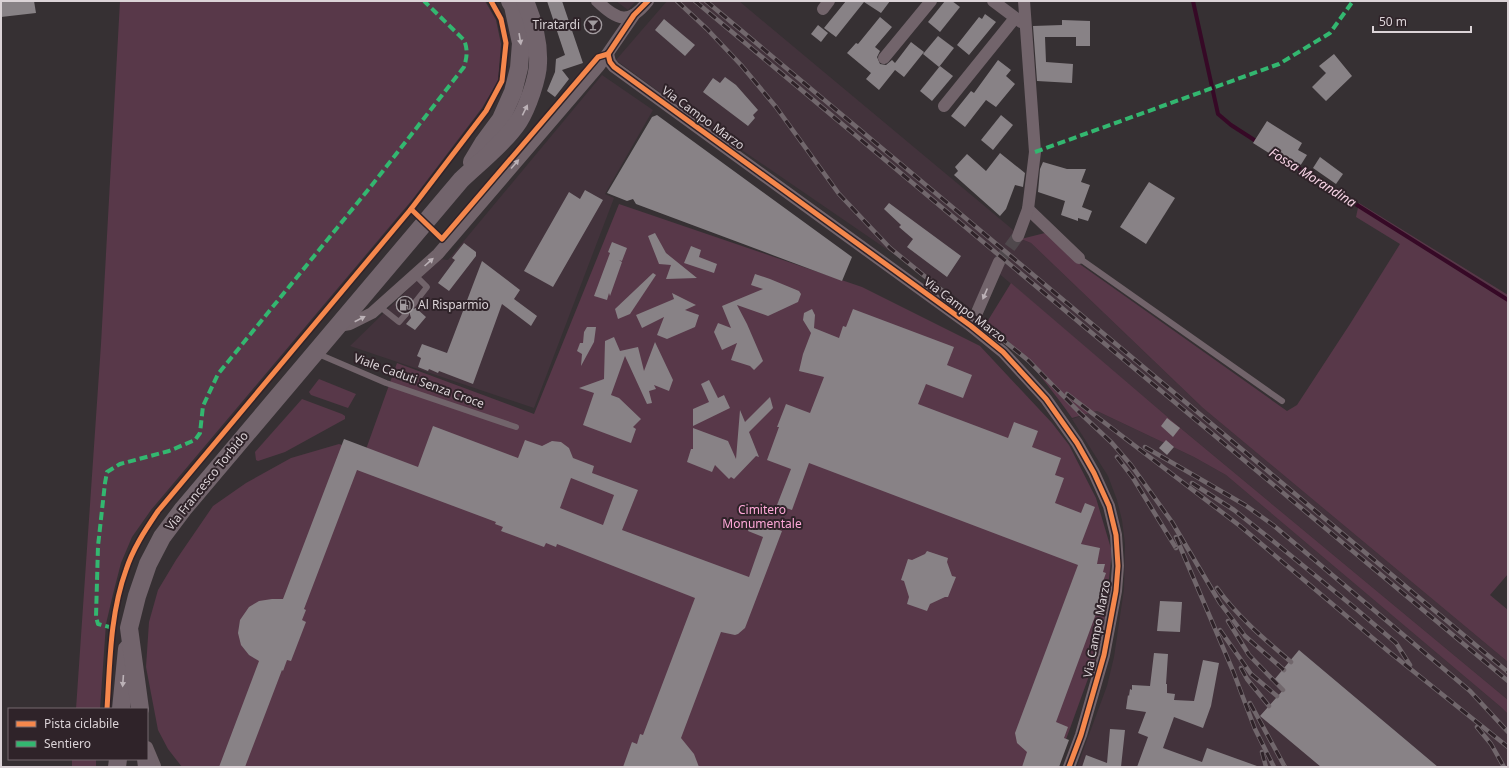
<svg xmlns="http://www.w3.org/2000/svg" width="1509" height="768" font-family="'Noto Sans',sans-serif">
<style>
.built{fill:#43333c}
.green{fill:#583849}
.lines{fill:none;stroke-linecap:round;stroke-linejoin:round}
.stream{stroke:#360926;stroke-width:4}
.building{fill:#888286;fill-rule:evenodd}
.minor-tunnel{stroke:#4f484c;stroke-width:12;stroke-dasharray:12 6;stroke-linecap:butt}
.service{stroke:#72646b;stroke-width:6}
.minor{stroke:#72646b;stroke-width:12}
.primary{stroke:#72646c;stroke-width:18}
.rail-casing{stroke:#71676c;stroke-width:4.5}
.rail{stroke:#2f2329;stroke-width:3;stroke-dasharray:9;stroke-linecap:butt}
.quiet{stroke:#33b770;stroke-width:4;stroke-dasharray:8 4;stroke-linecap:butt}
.cycleway-casing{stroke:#2f2329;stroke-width:8}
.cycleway{stroke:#f5874c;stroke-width:5}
.oneway{fill:#bcb2b7}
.labels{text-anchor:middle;stroke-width:4;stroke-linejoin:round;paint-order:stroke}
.poi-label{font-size:12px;fill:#dbd3d7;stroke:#2f2329;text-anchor:end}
.street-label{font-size:12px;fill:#dbd3d7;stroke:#2f2329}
.park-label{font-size:12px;fill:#fea8d8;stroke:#2f2329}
.water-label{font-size:13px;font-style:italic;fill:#f8d4e6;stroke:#2f2329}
</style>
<rect width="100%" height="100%" fill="#363033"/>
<g class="built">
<polygon points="616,1 636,1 628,10"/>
<polygon points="667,1 739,1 1012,229 1021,239 1031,243 1203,408 1508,662 1508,700 1184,431 996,271 971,309 952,294 685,111 616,60"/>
<polygon points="602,75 653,110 605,194 614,198 534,408 350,346 439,259 448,260"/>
<polygon points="1097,411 1194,457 1226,475 1502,708 1508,714 1508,767 1077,767 1107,686 1114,657 1124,589 1125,544 1122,520 1117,500 1108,476 1072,419"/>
</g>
<g class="green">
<polygon points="120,1 485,1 496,20 501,44 498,81 482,108 412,200 151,510 132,537 121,563 113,594 106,624 100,709 76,709 101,344"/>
<polygon points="1359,203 1508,295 1508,574 1490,595 1508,610 1508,662 1203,408 1031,243 1021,239 1045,233 1081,265 1287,411 1297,405 1350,324 1400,244 1356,217"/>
<polygon points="619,204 862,287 980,346 1052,423 1069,445 1096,498 1112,552 1102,640 1056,767 182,767 168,749 158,730 146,667 149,622 158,590 176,560 213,506 246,483 291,458 339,444 365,452 397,363 534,414"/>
<path d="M1011,283L1184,431L1508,700V714L1502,708L1226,475L1194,457L1097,411L1072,418C1047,383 1021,350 987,322Z"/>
<polygon points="319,379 356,394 348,408 311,395 309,392"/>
<polygon points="302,399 342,414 345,416 345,419 285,452 258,461 256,460 255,452"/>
<rect x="72" y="759" width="24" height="8"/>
</g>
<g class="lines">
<g class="stream">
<polyline points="1193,1 1218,114 1231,125 1259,143"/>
<polyline points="1295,166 1508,300"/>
</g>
</g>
<g class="building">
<polygon points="1,1 34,1 36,13 1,17"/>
<polygon points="547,1 562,1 583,63 562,70 569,79 555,97 547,91 555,72 556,59 565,55"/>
<polygon points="846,1 890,1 881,13 864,2 836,37 824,28"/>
<polygon points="945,1 952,1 960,7 940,32 928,22"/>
<polygon points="985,14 996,22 969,55 957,45 979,17 982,19"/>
<polygon points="880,17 892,27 875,47 880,51 877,57 880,64 886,65 892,60 895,63 911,42 924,52 904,77 895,70 879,90 866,79 871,73 847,53 856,43 858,44"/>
<polygon points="664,19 695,45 685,56 655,30"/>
<polygon points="1062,20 1090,21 1090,46 1076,46 1076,37 1045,37 1046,62 1073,64 1072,83 1037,81 1033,26 1062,25"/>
<polygon points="818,25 828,33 821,42 811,34"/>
<polygon points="938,36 954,48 939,67 923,54"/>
<polygon points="1334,54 1352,76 1326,101 1312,87 1326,73 1319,66"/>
<polygon points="998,60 1011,70 1006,76 1015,84 996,107 986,100 965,127 951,116 971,91 974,93"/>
<polygon points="940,66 953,76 932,101 920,91"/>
<polygon points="725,77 736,85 758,110 753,115 755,118 748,126 703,92 713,78 720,83"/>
<polygon points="657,115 852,257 842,281 636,204 633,199 627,201 607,193 652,117"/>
<polygon points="1001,115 1013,125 993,150 981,140"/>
<polygon points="1267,121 1302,143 1298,150 1307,155 1297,171 1253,143"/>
<polygon points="1000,153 1025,173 1023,187 1015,185 1006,209 1000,216 954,175 958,171 955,167 967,154 986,171"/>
<polygon points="1320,157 1343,174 1336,184 1313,168"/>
<polygon points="1043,162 1067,169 1086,169 1081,182 1090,185 1082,207 1092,211 1088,221 1078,218 1078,221 1061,215 1065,201 1038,192 1040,169"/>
<polygon points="1149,182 1175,198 1146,244 1120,227"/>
<polygon points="585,190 603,200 553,287 524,271 569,192 580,199"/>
<polygon points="889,203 961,256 947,277 907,247 913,239 899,227 901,225 884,209"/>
<polygon points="655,233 666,253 697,278 666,279 671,265 659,264 648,236"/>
<polygon points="612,242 627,248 622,261 619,260 622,262 610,296 609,293 607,300 594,296 610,253 608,252"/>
<polygon points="464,243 476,252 476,256 449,291 438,283 455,260 452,258"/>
<polygon points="691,246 701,250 699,257 717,264 714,273 684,263"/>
<polygon points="482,261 520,290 514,299 537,316 531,326 502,304 473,384 439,371 438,373 429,369 428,371 418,367 421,358 417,356 422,344 447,353"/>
<polygon points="653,273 656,275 630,314 618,319 615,309"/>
<polygon points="755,274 770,279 799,291 801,294 798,302 768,316 737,305 747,324 763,361 754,370 750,366 731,360 737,343 722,350 714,332 718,323 731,328 722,306 763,289 751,285"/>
<polygon points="672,293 696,305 685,310 699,315 695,327 667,339 657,335 664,317 642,328 636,315 674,299"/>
<polygon points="405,299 409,302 409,305 410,308 413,309 416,308 426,317 415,330 406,324 411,318 409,311 406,310 403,311 398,308"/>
<polygon points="812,309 815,315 814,328 839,338 843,326 846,327 853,309 954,347 947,365 972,375 963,398 926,384 918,404 1008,438 1014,422 1038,431 1032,447 1061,458 1055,475 1064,478 1055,503 1081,513 1085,503 1095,507 1081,544 1100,548 1097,564 1105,564 1103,572 1106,573 1100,590 1104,592 1056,722 1068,727 1064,738 1069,740 1059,767 1022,767 1027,752 1017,743 1015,733 1078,565 809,463 792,510 777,505 791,469 767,460 779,427 777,427 786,404 810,413 824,377 799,371 803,354 811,333 803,320 804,313"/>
<polygon points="587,327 596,327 594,342 581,366 582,354 577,351 580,343 583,343 584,332"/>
<polygon points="614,337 620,351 638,347 644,371 655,342 673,380 669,391 654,385 656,389 649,391 652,403 647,404 625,356 611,395 619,398 641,419 633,427 636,429 631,443 583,425 594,393 579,388 604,379 605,341"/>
<polygon points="709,380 718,398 724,395 730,408 693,426 693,409 709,402 701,384"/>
<polygon points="770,397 773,408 749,432 759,457 756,456 734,479 731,477 729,479 715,465 712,472 687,462 691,449 693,449 693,428 728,441 736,459 740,410 745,422"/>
<polygon points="1167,418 1180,428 1173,437 1161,426"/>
<path d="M433,426L518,458L525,440L542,446L552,441L561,442L569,448L573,458L594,466L592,473L638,490L622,530L749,577L763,537L748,531L752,520L782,531L745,628L738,634L735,635L721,632L681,738L694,754L699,767H623L632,742L637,744L640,734L643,735L695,598L557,544L556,547L546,543L544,547L501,531L503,527L495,524L496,522L357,470L304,609L306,610L302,620L306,622L291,661L287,660L283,671L282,670L245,767H219L259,661L249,655L241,645L238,633L240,620L249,607L259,601L272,599H283L344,439L418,467ZM571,478L614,495L603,525L560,508Z"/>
<polygon points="1166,440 1174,447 1167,455 1159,448"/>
<polygon points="927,551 948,558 947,562 952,576 956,577 948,597 945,597 930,604 927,611 907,604 909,597 904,581 901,580 908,559 912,560 925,554"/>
<polygon points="1160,601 1182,602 1180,632 1157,631"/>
<polygon points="1299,650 1438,767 1321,767 1260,716 1284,689 1274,680"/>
<polygon points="1154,653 1168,654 1166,684 1167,684 1167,693 1175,694 1174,700 1194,701 1203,660 1219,663 1211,706 1203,728 1174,717 1163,748 1202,762 1207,748 1257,766 1257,767 1137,767 1148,737 1138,733 1146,712 1126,709 1128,695 1129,696 1130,689 1132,690 1132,685 1150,686"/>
<polygon points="1110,729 1125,730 1121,767 1082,767 1086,755 1107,763"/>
</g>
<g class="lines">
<polyline class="minor-tunnel" points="999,262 1018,236"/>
<g class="service">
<polyline points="1079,258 1282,401"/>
<polyline points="413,305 427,287 415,275"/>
<polyline points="379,306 399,322 406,314"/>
<polyline points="316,353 386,383 516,427"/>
</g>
<g class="minor">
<path d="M597,1C618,21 629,25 648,1"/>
<polyline points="993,1 1021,22"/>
<polyline points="823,9 829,1"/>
<polyline points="608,54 610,62 614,67 971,326 1003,352 1046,399 1077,443 1094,473 1109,506 1116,535 1118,566 1116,591 1104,655 1081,735 1069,767"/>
<polyline points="884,58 931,1"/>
<polyline points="944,106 1015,18"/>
<polyline points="1028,209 1079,258"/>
<polyline points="1018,236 1028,209 1035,152 1024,1"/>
<polyline points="338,326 350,324 372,313 438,254 599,66 634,15"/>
<polyline points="971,326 999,262"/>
<polyline points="147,747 155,766"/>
</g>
<g class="primary">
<polyline points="472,162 484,142 501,119 513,92 519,68 521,43 513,6 510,1"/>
<polyline points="121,709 127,649"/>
<path d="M140,709L129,628L137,596L148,564L162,537L183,509L461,180C479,163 506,141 519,121C527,108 538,78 538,63C539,42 533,20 525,1"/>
<polyline points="146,759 147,767"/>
<polyline points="117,767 118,759"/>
</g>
<defs>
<g id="rail">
<polyline points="677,1 707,29 741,65 776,107 839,194 890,248 1029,361 1080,413 1112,443 1131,465 1172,522 1220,603 1233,620 1245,636 1284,670"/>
<polyline points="695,1 1508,681"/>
<polyline points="706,1 1508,672"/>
<polyline points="1067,394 1240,526 1388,651 1508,747"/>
<polyline points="1145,447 1245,505 1273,525 1470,691 1508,732"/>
<polyline points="1117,457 1133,478 1176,548"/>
<polyline points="1192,483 1234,510 1273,541 1355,608 1396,643 1410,665"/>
<polyline points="1176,537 1233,671 1255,729 1274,767"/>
<path d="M1217,588C1237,616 1264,639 1291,662"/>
<polyline points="1228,621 1249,655 1283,690"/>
<polyline points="1220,630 1251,674 1277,696"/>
<polyline points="1241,668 1247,679 1269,706"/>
<polyline points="1250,703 1285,767"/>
<polyline points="1477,727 1491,744 1504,767"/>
<polyline points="1262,752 1266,767"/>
</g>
</defs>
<use href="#rail" class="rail-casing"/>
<use href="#rail" class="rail"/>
<g class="quiet">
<polyline points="1035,152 1279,64 1330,33 1353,1"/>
<path d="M113,628L98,624L96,617L98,546L105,483L107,472L120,464L169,451L195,440L200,433L203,406L218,374L372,185L464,67C467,57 468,50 464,40L424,1"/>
</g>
<defs>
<g id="cycleway">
<polyline points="608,54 610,62 614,67 971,326 1003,352 1046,399 1077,443 1094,473 1109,506 1116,535 1118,566 1116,591 1104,655 1081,735 1069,767"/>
<polyline points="608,54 634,15 648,1"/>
<polyline points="411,209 442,239 598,57 608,54"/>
<path d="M107,709C110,662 110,614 126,570C133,548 146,529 158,511L411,209L486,111L502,81L506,43L501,19L491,1"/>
</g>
</defs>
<use href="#cycleway" class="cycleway-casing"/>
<use href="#cycleway" class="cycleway"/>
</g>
<defs><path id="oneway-solid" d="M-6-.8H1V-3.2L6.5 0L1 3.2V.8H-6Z"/></defs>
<g class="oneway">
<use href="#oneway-solid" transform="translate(520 39) rotate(81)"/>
<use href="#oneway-solid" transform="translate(525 110) rotate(-64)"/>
<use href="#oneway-solid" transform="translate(515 164) rotate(-49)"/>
<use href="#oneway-solid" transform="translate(429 262) rotate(-42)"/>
<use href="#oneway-solid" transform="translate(985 294) rotate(113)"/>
<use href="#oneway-solid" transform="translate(360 319) rotate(-27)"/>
<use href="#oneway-solid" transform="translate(123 681) rotate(94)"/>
</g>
<defs>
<symbol id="bar-ring" viewBox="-11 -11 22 22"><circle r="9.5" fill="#2f2329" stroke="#a19a9e" stroke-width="1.5"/><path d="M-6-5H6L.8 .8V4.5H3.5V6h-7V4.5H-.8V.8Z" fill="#a19a9e"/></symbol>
<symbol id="fuel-ring" viewBox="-11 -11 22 22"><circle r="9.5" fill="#2f2329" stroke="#a19a9e" stroke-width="1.5"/><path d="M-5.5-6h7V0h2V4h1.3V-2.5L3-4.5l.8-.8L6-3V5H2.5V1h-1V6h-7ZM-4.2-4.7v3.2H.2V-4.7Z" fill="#a19a9e"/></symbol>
</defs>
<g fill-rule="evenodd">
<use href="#bar-ring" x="583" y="15" width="20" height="20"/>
<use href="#fuel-ring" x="395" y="295" width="20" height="20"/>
</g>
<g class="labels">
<g class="poi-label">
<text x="580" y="29">Tiratardi</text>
<text x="418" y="309" text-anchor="start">Al Risparmio</text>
</g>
<g class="street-label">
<text transform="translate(703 118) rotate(36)" y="4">Via Campo Marzo</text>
<text transform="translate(965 310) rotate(37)" y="4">Via Campo Marzo</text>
<text transform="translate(419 381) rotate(20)" y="4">Viale Caduti Senza Croce</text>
<text transform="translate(207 481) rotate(-51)" y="4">Via Francesco Torbido</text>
<text transform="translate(1097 629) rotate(-79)" y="4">Via Campo Marzo</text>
</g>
<g class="park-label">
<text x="762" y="514">Cimitero<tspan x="762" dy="14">Monumentale</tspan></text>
</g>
<g class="water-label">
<text transform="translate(1313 177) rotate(32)" y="5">Fossa Morandina</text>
</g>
</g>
<rect width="1509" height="768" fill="none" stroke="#dbd3d7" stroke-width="4"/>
<rect x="8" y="708" width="140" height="52" fill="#2f2329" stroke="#74696f"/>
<rect x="16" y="721" width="20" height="6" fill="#f5874c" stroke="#74696f"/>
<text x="44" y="728" font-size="12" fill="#dbd3d7">Pista ciclabile</text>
<rect x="16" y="741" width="20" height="6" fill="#33b770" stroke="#74696f"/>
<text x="44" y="748" font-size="12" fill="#dbd3d7">Sentiero</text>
<path d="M1373 26v6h98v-6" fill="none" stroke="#dbd3d7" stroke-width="2"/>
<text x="1379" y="26" font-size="12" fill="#dbd3d7" stroke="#2f2329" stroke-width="3" paint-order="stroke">50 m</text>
</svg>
